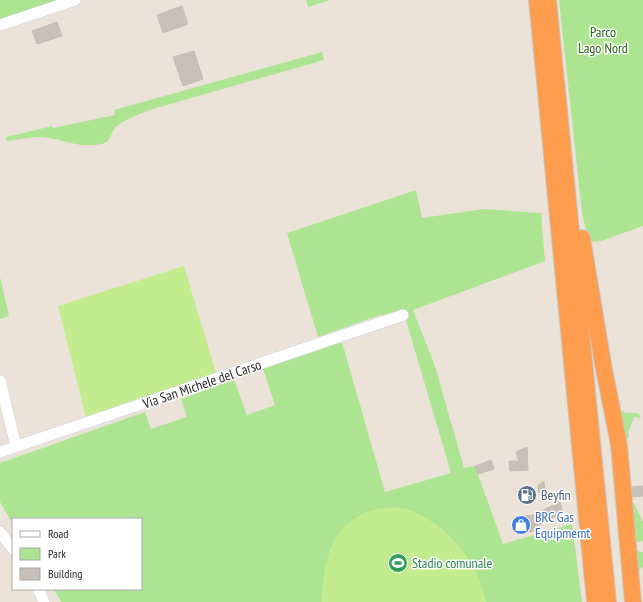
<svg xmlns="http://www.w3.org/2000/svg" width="643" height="602" font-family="'PT Sans Narrow',sans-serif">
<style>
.green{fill:#ade492}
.pitch{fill:#c3ec8e}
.building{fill:#c6c0b8;stroke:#c6bfb2}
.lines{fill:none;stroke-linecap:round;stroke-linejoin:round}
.minor-casing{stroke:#ced1e1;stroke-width:12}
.highway-casing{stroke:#c7c7c7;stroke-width:18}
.minor{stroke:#fff;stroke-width:11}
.highway{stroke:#ff9d4f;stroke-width:16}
.labels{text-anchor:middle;stroke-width:3;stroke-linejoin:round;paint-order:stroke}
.park-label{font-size:14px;fill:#276517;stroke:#fff}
.street-label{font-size:14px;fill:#282828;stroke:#fff}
.service-label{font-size:14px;fill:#4e5e75;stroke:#fff;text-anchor:start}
.shop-label{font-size:14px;fill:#366cbe;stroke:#fff;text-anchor:start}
.leisure-label{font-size:14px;fill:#27864d;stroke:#fff;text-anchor:start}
</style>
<rect width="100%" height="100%" fill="#ebe3d8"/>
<g class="green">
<polygon points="0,0 66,0 0,22"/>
<polygon points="306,0 330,0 308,7"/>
<polygon points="559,0 643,0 643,226 601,241 589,242 582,213"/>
<path d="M322,52L324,60L156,108C145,112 123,119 115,128C110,134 111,142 102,144C80,148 70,142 50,138C36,135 21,139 7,141L6,137L52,126L53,128L115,115L114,110Z"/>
<polygon points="416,190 422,218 484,209 541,213 545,261 413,310 435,366 464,468 475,466 503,544 572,524 582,602 61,602 54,589 141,589 141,519 13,519 13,524 0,502 0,463 145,412 151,429 187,417 181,399 234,380 247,415 275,405 263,369 342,342 385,492 451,473 406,320 380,315 318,337 287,233"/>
<polygon points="0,277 9,316 0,319"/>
<path d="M618,409L626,413H638L641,416L640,418L634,417L628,433L629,435L626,443L631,497L643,522V541C640,543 637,542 634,540Z"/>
<polygon points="636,551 643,552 643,567 638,571"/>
</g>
<g class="pitch">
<polygon points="184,266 216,373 86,418 58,306"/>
<path d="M394,507C401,508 409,509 415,512C450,528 479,564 486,602H322C323,562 330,524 372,510C379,508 387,508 394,507Z"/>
</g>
<g class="building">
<polygon points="182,6 188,24 163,33 157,15"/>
<polygon points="57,22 62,36 37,44 32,31"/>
<polygon points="194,51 203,79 183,86 173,57"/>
<polygon points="527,447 528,470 510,471 509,461 519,461 516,452"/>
<polygon points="491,460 494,469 478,474 475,466"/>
<polygon points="544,481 545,490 539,493 538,485"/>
<polygon points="643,486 643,496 633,497 632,487"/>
<polygon points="533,494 534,501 525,501 525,495"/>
<polygon points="560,502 563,513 535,527 535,531 516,532 515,517 533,515"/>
</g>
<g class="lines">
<defs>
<g id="minor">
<polyline points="0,25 75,0"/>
<polyline points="0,381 16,446"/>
<polyline points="0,452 403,315"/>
<polyline points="0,532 13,549"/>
<polyline points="38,589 44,602"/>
</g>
<g id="highway">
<polyline points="537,0 595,602"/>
<polyline points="548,0 608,602"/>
<polyline points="582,238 603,364 619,445 633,602"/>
</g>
</defs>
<use href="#minor" class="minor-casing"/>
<use href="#highway" class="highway-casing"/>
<use href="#minor" class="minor"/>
<use href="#highway" class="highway"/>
</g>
<defs>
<symbol id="fuel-disc" viewBox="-11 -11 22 22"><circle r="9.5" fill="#5c6f8a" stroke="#fff"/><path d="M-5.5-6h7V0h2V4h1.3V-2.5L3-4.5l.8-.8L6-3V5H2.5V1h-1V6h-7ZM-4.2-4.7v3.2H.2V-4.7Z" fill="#fff"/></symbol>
<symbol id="shop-disc" viewBox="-11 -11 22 22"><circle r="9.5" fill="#3f7fe0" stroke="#fff"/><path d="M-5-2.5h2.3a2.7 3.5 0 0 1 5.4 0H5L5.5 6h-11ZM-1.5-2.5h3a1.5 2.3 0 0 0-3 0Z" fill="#fff"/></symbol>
<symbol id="stadium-disc" viewBox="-11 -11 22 22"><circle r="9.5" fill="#2e9e5b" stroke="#fff"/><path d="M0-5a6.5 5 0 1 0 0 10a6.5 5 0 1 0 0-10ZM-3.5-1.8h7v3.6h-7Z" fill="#fff"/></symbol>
</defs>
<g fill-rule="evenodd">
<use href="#fuel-disc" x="516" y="484" width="22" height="22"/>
<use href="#shop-disc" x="510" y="514" width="22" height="22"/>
<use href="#stadium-disc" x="387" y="552" width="22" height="22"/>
</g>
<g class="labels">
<g class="park-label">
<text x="603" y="37">Parco<tspan x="603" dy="16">Lago Nord</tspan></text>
</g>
<g class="street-label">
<text transform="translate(202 384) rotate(-19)" y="5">Via San Michele del Carso</text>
</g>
<g class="service-label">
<text x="541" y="500">Beyfin</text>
</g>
<g class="shop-label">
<text x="535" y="522">BRC Gas<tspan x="535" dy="16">Equipmemt</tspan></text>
</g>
<g class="leisure-label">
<text x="412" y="568">Stadio comunale</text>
</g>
</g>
<rect x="12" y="518" width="130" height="72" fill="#ffffff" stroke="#a9a9a9"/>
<rect x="20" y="531" width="20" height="6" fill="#ffffff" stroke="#a9a9a9"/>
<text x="48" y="538" font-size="12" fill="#282828">Road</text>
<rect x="20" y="548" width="20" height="12" fill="#ade492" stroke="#a9a9a9"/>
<text x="48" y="558" font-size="12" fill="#282828">Park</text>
<rect x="20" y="568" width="20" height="12" fill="#c6c0b8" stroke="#a9a9a9"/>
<text x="48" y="578" font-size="12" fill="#282828">Building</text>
</svg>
